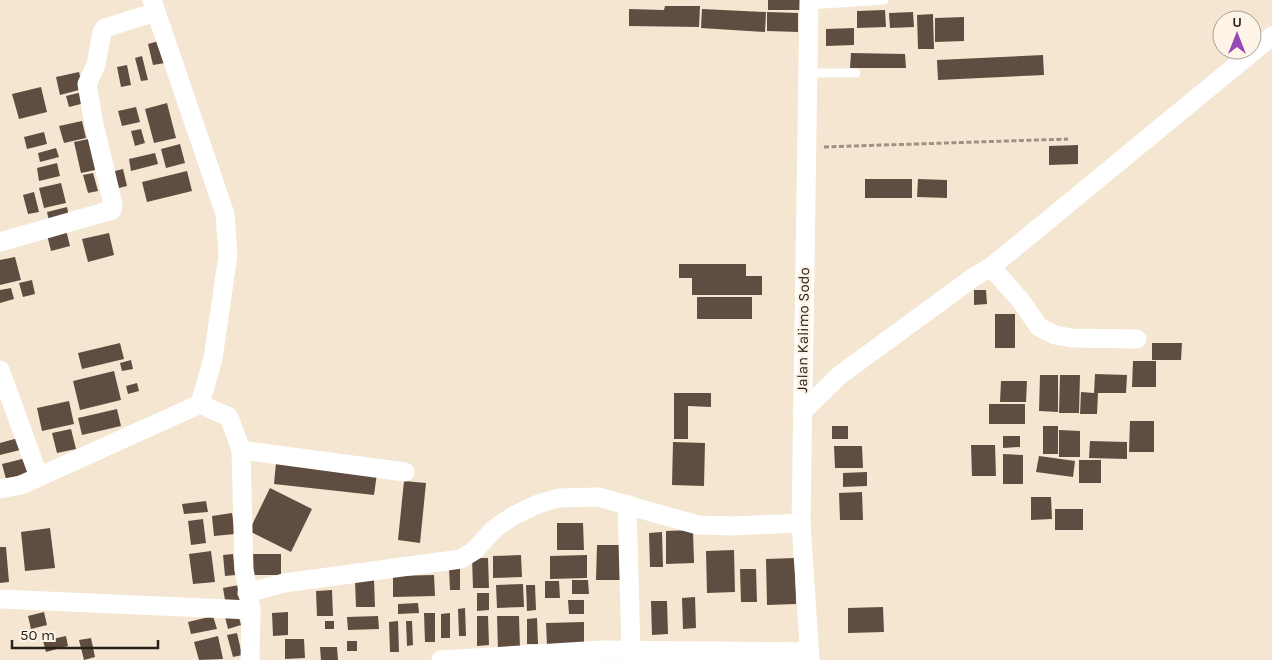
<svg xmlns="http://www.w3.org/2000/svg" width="1272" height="660" font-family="Karla,sans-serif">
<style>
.building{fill:#604d41}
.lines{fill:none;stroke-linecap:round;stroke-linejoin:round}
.path{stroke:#9c9283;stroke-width:3;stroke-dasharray:5 2.5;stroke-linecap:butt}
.service{stroke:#fff;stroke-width:9}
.minor{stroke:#fff;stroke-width:19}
.labels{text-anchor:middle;stroke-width:5;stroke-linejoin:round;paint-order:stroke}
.street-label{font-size:15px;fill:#27221a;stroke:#fdf4e7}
</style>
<rect width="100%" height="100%" fill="#f4e6d1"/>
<g class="building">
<polygon points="768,0 801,0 800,10 768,10"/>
<polygon points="665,6 700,6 699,27 629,26 629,9 664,10"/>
<polygon points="702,9 766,12 765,32 701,28"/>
<polygon points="885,10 886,27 857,28 857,11"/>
<polygon points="767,12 798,13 798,32 767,31"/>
<polygon points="913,12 914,27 890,28 889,13"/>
<polygon points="933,14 934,49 918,49 917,15"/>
<polygon points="964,17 964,41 935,42 935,18"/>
<polygon points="854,28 854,45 826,46 826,29"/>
<polygon points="159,41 165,63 153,65 148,44"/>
<polygon points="851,53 905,54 906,68 850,68"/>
<polygon points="1043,55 1044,75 938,80 937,60"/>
<polygon points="142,56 148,80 141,81 135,58"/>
<polygon points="127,65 131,85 121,87 117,67"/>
<polygon points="79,72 83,89 60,95 56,77"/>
<polygon points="41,87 47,112 19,119 12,94"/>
<polygon points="82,92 85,103 69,107 66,96"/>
<polygon points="167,103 176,138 154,143 145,109"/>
<polygon points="136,107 140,122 122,126 118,111"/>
<polygon points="82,121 86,138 64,143 59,126"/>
<polygon points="141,129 145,143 135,146 131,131"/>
<polygon points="44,132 47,144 27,149 24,137"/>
<polygon points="93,138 100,169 81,173 74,142"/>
<polygon points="180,144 185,163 166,168 161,149"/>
<polygon points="1078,145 1078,164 1049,165 1049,146"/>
<polygon points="56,148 59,157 40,162 38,153"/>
<polygon points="155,153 158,164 131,171 129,159"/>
<polygon points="57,163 60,176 39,181 37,168"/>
<polygon points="123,169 127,186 111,190 107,173"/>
<polygon points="187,171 192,191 147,202 142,182"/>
<polygon points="93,173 98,191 88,193 83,175"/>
<rect x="865" y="179" width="47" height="19"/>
<polygon points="918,179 947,180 947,198 917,197"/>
<polygon points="61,183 66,203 44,208 39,188"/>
<polygon points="34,192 39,212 28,214 23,195"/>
<polygon points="67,207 69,217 49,221 47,212"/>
<polygon points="65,226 70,246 51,251 46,231"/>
<polygon points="109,233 114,255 88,262 82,239"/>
<polygon points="15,257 21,280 0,285 0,260"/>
<polygon points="679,264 746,264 746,276 762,276 762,295 692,295 692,278 679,278"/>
<polygon points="32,280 35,294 23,297 19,283"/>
<polygon points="11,288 14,299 0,303 0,290"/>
<polygon points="974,290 986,290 987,304 974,305"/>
<rect x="697" y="297" width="55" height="22"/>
<rect x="995" y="314" width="20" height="34"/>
<polygon points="120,343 124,359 82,369 78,353"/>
<polygon points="1152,343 1182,343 1181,360 1152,360"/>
<polygon points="131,360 133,369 122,371 120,363"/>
<polygon points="1133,361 1156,361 1156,387 1132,387"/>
<polygon points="114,371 121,400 80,410 73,381"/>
<polygon points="1095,374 1127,375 1126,393 1098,393 1097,414 1080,414 1081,392 1094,393"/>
<polygon points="1040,375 1058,375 1058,412 1039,411"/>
<polygon points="1060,375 1080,375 1079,413 1059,413"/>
<polygon points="1001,381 1027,381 1026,402 1000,402"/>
<polygon points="137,383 139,391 128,394 126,386"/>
<polygon points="674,393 711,393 711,407 688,406 688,439 674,439"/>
<polygon points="69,401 74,424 42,431 37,408"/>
<rect x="989" y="404" width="36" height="20"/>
<polygon points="117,409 121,426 82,435 78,418"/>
<polygon points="1130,421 1154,421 1154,452 1129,452"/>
<rect x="832" y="426" width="16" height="13"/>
<rect x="1043" y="426" width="15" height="28"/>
<polygon points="71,429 76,449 57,453 52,433"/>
<polygon points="1059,430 1080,431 1080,457 1059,457"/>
<polygon points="1003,436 1020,436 1020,447 1003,448"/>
<polygon points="18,438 20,450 0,455 0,443"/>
<polygon points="1090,441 1127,442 1127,459 1089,458"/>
<polygon points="673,442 705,443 704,486 672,485"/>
<polygon points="971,445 995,445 996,476 972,476"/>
<polygon points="834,446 862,446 863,468 835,468"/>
<polygon points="1003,454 1023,455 1023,484 1003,484"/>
<polygon points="1039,456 1075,461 1073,477 1036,472"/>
<polygon points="26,458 30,473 6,479 2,464"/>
<rect x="1079" y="460" width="22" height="23"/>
<polygon points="276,463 377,473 374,495 274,484"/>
<polygon points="867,472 867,486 843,487 843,473"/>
<polygon points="404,481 426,483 420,543 398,540"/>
<polygon points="270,488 312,509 291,552 249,531"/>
<polygon points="862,492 863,520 840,520 839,493"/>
<polygon points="1031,497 1051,497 1052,519 1031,520"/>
<polygon points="206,501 208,512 184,514 182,504"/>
<rect x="1055" y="509" width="28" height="21"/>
<polygon points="232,513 235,534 214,536 212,516"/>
<polygon points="203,519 206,543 191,545 188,521"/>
<polygon points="557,523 583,523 584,550 557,550"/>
<polygon points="50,528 55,568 25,571 21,532"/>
<polygon points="693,530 694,563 666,564 666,531"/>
<polygon points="662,532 663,567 650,567 649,533"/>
<polygon points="597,545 625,545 624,580 596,580"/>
<polygon points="0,547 6,547 9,582 0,583"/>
<polygon points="734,550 735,592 707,593 706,551"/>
<polygon points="211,551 215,582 193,584 189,554"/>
<polygon points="233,554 235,575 225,576 223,555"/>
<rect x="253" y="554" width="28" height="21"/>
<polygon points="521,555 522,577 493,578 493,556"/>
<polygon points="587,555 587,578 550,579 550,556"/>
<polygon points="472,558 488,558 489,588 473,588"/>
<polygon points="795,558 796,604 767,605 766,559"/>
<polygon points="449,568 460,568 460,590 450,590"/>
<polygon points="740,569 756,569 757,602 741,602"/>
<polygon points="434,575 435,596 393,597 393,576"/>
<polygon points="374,580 375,607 356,607 355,581"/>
<polygon points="572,580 588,580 589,594 572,594"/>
<polygon points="545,581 559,581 560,598 545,598"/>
<polygon points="523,584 524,607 497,608 496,585"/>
<polygon points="239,585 242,603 226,606 223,588"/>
<polygon points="526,585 535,585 536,610 527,611"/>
<polygon points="332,590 333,616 317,616 316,591"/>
<polygon points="477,593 489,593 489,610 477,611"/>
<polygon points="695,597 696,628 683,629 682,598"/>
<polygon points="568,600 584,600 584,614 569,614"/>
<polygon points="651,601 667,601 668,634 652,635"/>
<polygon points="418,603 419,613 398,614 398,604"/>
<polygon points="883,607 884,632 848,633 848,608"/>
<polygon points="465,608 466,636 459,636 458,609"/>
<polygon points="44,612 47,625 31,629 28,616"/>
<polygon points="288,612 288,635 273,636 272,613"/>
<polygon points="424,613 435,613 435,642 425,642"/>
<polygon points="450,613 450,638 441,638 441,614"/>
<polygon points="238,614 241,625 228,629 225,617"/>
<polygon points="213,616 217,629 191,634 188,622"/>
<polygon points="378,616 379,629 348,630 347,617"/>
<polygon points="477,616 488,616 489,645 477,646"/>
<polygon points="497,616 519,616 520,649 498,650"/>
<polygon points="537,618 538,644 527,644 527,619"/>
<rect x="325" y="621" width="9" height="8"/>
<polygon points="398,621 399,652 390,652 389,622"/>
<polygon points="406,621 412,621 413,645 407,646"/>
<polygon points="584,622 584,645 547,646 546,623"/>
<polygon points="237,633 242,655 233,657 227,635"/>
<polygon points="66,636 68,646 46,652 43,641"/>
<polygon points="218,636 223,659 199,660 194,642"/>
<polygon points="91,638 95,657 84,660 79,640"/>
<polygon points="285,639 304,639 305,658 285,659"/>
<rect x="347" y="641" width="10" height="10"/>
<polygon points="320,647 337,647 338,660 321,660"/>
</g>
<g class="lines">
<polyline class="path" points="824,147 1068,139"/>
<g class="service">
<polyline points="809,5 884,0"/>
<polyline points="807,73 856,73"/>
</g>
<g class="minor">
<polyline points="152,0 225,214 228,255 213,359 200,404"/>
<polyline points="809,0 801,523 810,660"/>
<polyline points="0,242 112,210 113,204 94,124 87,84 96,65 102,32 105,28 156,12"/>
<polyline points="991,267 1021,301 1039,327 1055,335 1072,338 1137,339"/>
<polyline points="0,370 39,477"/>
<polyline points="802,412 840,375 974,277 991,267 1272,36"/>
<polyline points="241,450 405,472"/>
<polyline points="0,489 21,485 200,404 229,417 241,450 244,569 251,610 250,660"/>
<polyline points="627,504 631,651"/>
<polyline points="247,593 284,583 461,559 474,551 494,529 513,516 538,504 558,498 598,497 698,525 732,526 801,523"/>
<polyline points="0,599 251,610"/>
<polyline points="441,660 602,650 809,652"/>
</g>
</g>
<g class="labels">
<g class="street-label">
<text transform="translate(803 330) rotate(-89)" y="5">Jalan Kalimo Sodo</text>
</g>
</g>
<g transform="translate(1237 35)"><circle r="24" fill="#fdf4e7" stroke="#a7a095"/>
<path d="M0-4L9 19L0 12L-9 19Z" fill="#9648b8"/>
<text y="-8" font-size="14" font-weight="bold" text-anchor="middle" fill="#27221a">U</text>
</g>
<path d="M12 640v8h146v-8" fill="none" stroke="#27221a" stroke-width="2.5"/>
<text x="20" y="640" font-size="15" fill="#27221a" stroke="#fdf4e7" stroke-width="4" paint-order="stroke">50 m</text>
</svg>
